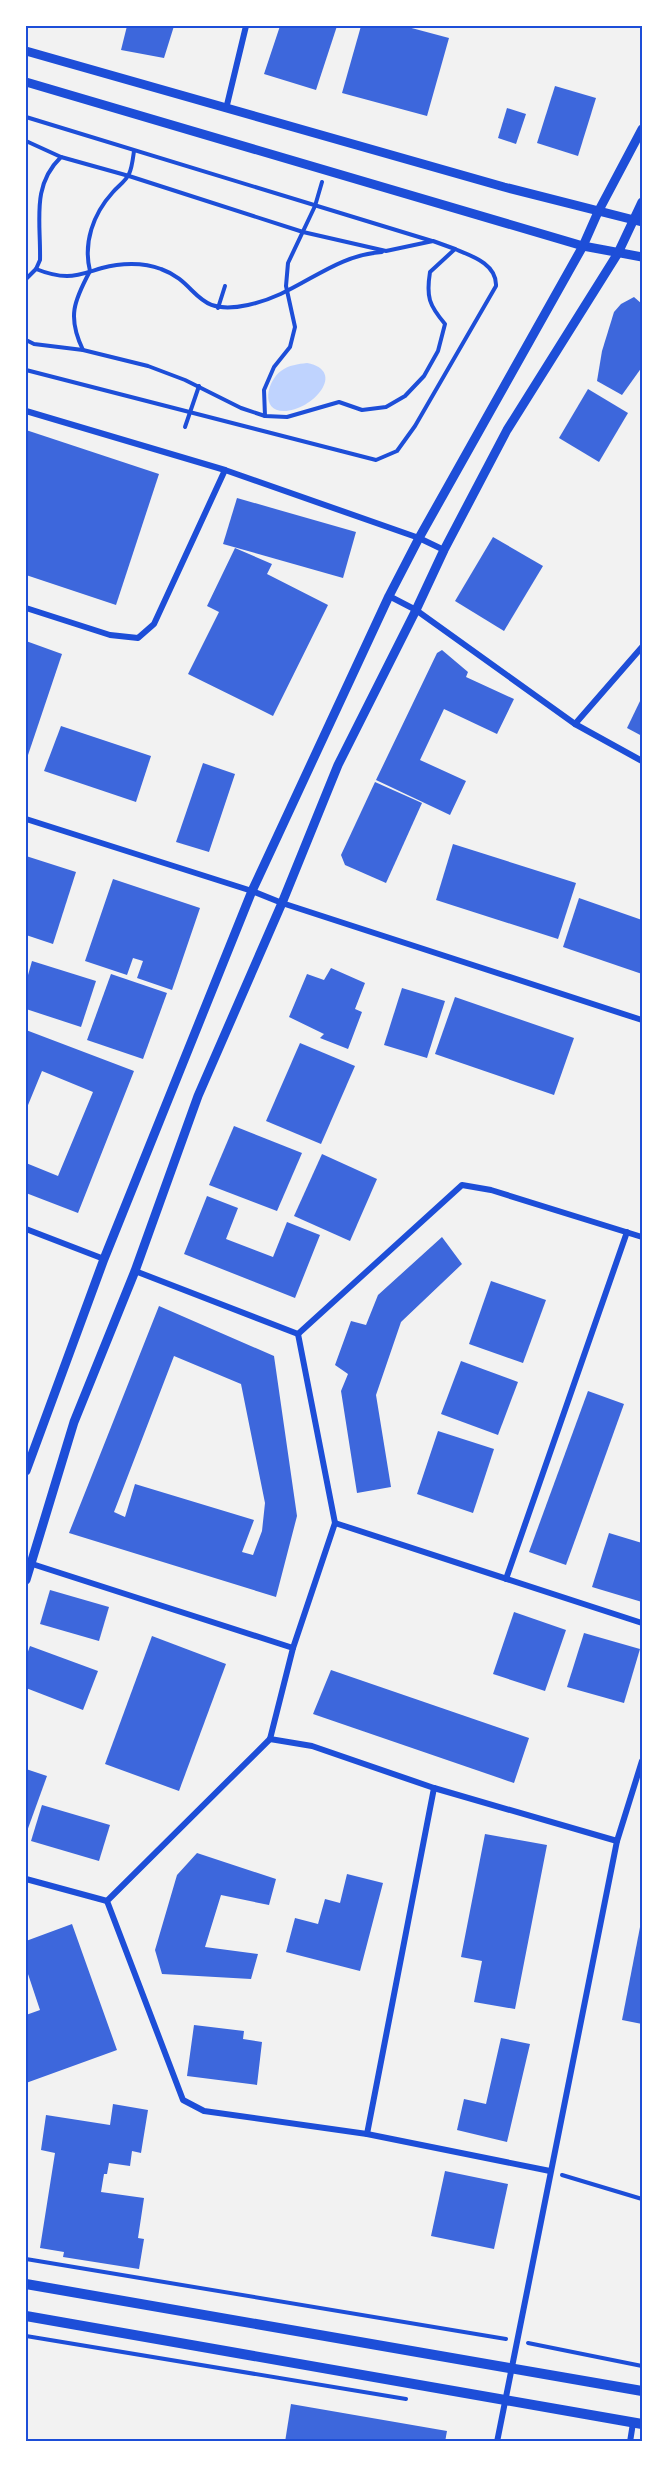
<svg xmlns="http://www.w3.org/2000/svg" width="668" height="2467" font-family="Georgia,serif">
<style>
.water{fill:#bfd3fe}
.building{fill:#3d67dc;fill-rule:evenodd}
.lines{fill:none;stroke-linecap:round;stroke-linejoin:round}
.path{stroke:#1d4ed8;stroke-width:4}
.minor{stroke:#1d4ed8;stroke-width:6}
.tertiary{stroke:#1d4ed8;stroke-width:9}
.secondary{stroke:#1d4ed8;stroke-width:10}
.neatline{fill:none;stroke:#1d4ed8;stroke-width:2}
</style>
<rect width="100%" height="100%" fill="#f2f2f2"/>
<path class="water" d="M307,363C348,371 312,411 284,411C260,411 267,381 281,371C289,365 298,364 307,363Z"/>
<g class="building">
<polygon points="127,26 174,26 164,58 121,50"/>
<polygon points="280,26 337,26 316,90 264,74"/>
<polygon points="361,26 404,26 449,38 427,116 342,93"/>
<polygon points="555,86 596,98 578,156 537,143"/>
<polygon points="507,108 526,114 516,144 498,138"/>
<polygon points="634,297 642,304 642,367 622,395 597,381 602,351 614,312 621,304"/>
<polygon points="588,389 628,413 599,462 559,438"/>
<polygon points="26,430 159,474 116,605 26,575"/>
<polygon points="237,498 356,532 343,578 223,544"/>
<polygon points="493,537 543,566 504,631 455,601"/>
<polygon points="235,548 272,564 267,574 328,605 273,716 188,674 219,612 207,606"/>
<polygon points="26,641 62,654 26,761"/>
<polygon points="442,650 468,672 466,677 514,699 497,734 444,709 420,760 466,781 450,815 376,780 437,653"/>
<polygon points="641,699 642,700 642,736 627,728"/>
<polygon points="61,726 151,756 136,802 44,771"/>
<polygon points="203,763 235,774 209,852 176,842"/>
<polygon points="375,782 422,803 386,883 345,865 341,855"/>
<polygon points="453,844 576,883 558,939 436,900"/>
<polygon points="26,856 76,872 53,944 26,935"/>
<polygon points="113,879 200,908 172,990 137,978 143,961 133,958 127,975 85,961"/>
<polygon points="579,898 642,920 642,974 563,947"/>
<polygon points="32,961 96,981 81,1027 26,1009 26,982"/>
<polygon points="331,968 365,983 355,1009 362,1012 348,1049 320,1038 324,1034 289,1017 307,974 324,980"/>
<polygon points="111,974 167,993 143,1059 87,1040"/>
<polygon points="402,988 445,1001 427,1058 384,1045"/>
<polygon points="455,997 574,1038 554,1095 435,1054"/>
<polygon points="26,1030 134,1071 78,1213 26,1193 26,1163 58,1176 93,1092 42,1071 26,1110"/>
<polygon points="300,1043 355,1066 321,1144 266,1121"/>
<polygon points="234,1126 302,1153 277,1211 209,1185"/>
<polygon points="322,1154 377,1179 350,1241 294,1216"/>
<polygon points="207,1196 238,1208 226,1239 273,1257 287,1222 320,1235 295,1298 184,1254"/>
<polygon points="442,1237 462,1264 401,1322 376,1395 391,1487 357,1493 341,1391 348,1374 335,1365 351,1321 366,1325 378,1295"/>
<polygon points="491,1281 546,1300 523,1363 469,1344"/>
<path d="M159,1306L274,1356L297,1516L276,1597L69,1533ZM174,1356L241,1384L265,1503L262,1531L253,1555L242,1552L254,1520L135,1484L125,1517L114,1512Z"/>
<polygon points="461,1361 518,1382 498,1435 441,1414"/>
<polygon points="588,1391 624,1404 566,1565 529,1552"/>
<polygon points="438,1431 494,1449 473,1513 417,1494"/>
<polygon points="609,1533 642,1543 642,1602 592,1587"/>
<polygon points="50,1590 109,1607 99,1641 40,1624"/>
<polygon points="514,1612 566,1630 545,1691 493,1674"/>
<polygon points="584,1633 640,1649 624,1703 567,1687"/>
<polygon points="152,1636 226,1664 179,1791 105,1764"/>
<polygon points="30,1646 98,1671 83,1710 26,1688 26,1657"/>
<polygon points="331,1670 529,1738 514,1783 313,1714"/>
<polygon points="26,1769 47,1776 26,1834"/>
<polygon points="42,1805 110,1825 99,1861 31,1841"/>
<polygon points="485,1834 547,1845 515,2009 474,2002 482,1961 461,1957"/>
<polygon points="197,1853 276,1879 269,1905 221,1895 205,1947 258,1954 251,1979 162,1974 155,1950 177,1875"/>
<polygon points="347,1874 383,1883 360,1971 286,1952 295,1918 318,1924 325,1899 340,1903"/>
<polygon points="641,1922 642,1922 642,2024 622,2020"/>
<polygon points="72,1924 117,2050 26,2083 26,2015 40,2010 26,1968 26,1941"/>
<polygon points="194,2025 244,2031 243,2039 262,2042 257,2085 187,2076"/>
<polygon points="501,2038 530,2044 507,2142 457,2130 464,2099 486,2104"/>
<polygon points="113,2104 148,2110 141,2153 132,2151 130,2166 109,2163 107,2174 104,2174 101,2192 144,2198 138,2238 144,2239 139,2269 63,2257 64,2252 40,2248 55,2153 41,2150 46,2115 110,2125"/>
<polygon points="445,2171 508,2184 494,2249 431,2236"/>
<polygon points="291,2404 447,2431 445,2442 285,2442"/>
</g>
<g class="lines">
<g class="path">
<polyline points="26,117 432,241"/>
<path d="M26,141L61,157L129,176L303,232L386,251L433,241L455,249L430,272C426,297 429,305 445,324L438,351L424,376L405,396L386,407L362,410L339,402L287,417L265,416L241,408L185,380L148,366L83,350L34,344L26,340"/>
<path d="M36,269C46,273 56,276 67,276C79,276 91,271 102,268C120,263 143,262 161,269C200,283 193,317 248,305C300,294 329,256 382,252"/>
<path d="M26,279L36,269L40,260C41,221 31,186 61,157"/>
<polyline points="218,308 225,286"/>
<path d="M83,350C67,317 74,301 90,271C83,243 93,214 113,192C118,186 126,181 129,174C132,168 133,158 134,151"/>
<path d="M26,370L376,460L397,451L415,426L496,286C497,264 472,256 455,249"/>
<polyline points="265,416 264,390 274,367 290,347 295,327 286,286 288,263 315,206 322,182"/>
<polyline points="185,427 199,386"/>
<polyline points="562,2175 642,2199"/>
<polyline points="26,2259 506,2339"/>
<polyline points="26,2336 406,2399"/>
<polyline points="528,2343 642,2366"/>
</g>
<g class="minor">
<polyline points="226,109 246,26"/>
<polyline points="26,411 225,470 419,538 444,550"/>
<polyline points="389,596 416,610 575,724 642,761"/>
<polyline points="26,608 110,635 138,638 154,624 225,470"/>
<polyline points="575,724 642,647"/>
<polyline points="26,819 252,891 282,903 642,1020"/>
<polyline points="26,1229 104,1259"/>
<polyline points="135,1271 298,1334 462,1185 491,1190 642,1237"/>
<polyline points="298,1334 335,1523"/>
<polyline points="335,1523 642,1623"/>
<polyline points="26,1562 293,1648"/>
<polyline points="506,1579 627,1232"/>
<polyline points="270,1739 107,1901 183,2100 204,2111 367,2134 550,2171"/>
<polyline points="270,1739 312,1746 434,1788 617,1841"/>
<polyline points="270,1739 293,1648 335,1523"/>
<polyline points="26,1879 107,1901"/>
<polyline points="367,2134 434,1788"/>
<polyline points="497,2442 617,1841 642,1761"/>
<polyline points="630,2442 633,2423"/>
</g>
<g class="tertiary">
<polyline points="26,51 504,187 642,222"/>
<polyline points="26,82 583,246 642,257"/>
<polyline points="26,1471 104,1259 252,891 389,596 419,538 583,246 598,212 642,129"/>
<polyline points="26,1580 74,1422 135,1271 198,1096 282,903 338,765 416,610 444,550 507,430 618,253 642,202"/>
</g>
<g class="secondary">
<polyline points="26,2284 642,2391"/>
<polyline points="26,2316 642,2424"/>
</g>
</g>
<rect width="668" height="2467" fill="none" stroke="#ffffff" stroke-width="54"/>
<rect x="27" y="27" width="614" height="2413" class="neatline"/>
</svg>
